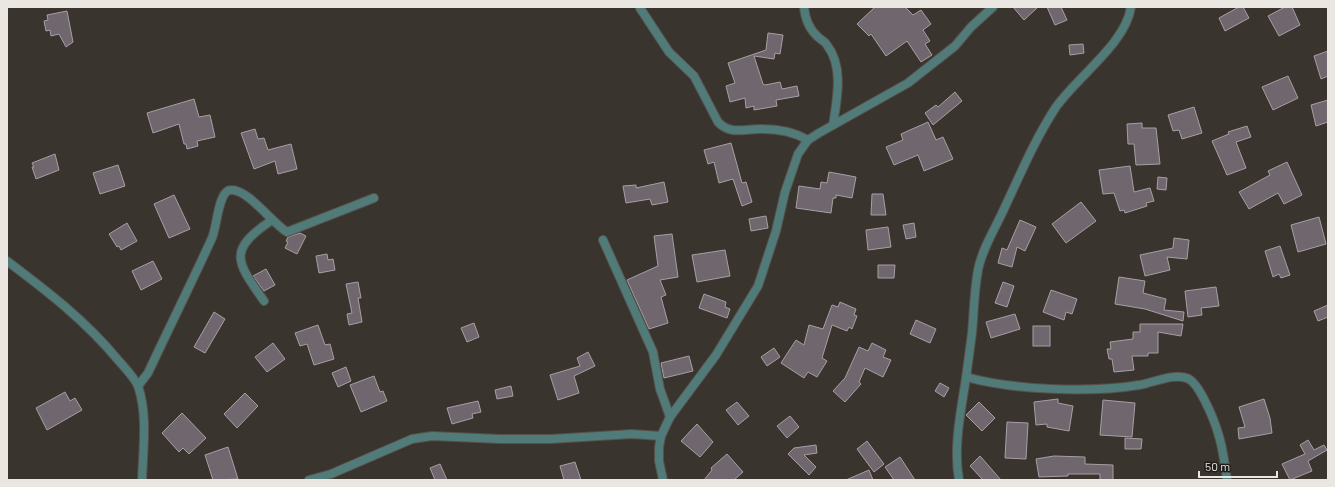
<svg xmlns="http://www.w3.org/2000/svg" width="1335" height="487" font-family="Barlow,sans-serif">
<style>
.building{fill:#6f676d;stroke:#a89fa5}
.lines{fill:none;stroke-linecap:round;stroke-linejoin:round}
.street-casing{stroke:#56504b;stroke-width:10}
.street{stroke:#507b79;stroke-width:8}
</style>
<rect width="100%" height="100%" fill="#3a342e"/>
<g class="building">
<polygon points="875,7 905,7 913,15 921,10 931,24 923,30 930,41 925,44 932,55 921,62 907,41 886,56 871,34 869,36 857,24"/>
<polygon points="1013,7 1038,7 1024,20"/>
<polygon points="1047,7 1061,7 1067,20 1055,25"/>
<polygon points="1239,7 1243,7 1249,18 1225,31 1219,18"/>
<polygon points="1285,7 1292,7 1300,25 1279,36 1268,16"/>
<polygon points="67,11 73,42 66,47 59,34 51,36 50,30 46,31 44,21 48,20 47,15"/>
<polygon points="768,33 783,35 780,54 775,53 774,59 754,56 763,84 765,85 780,82 782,89 797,86 799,96 776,100 777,106 754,110 754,106 746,108 745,98 730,102 726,86 735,83 728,63 766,50"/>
<polygon points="1083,44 1084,53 1070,55 1069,45"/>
<polygon points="1328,51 1328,76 1321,79 1314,56"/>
<polygon points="1288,76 1298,98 1273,110 1262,87"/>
<polygon points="955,92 962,101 933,125 925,113 936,105 938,107"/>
<polygon points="194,99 199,117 210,115 215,137 197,141 198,146 187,149 186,144 184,144 179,124 153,133 147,113"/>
<polygon points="1328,100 1328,122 1316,126 1311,105"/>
<polygon points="1194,107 1202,133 1182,139 1179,130 1173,131 1168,115"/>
<polygon points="928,122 936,140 943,137 953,159 924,171 918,155 894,165 886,147 903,140 901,134"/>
<polygon points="1142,123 1142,128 1156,128 1160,164 1136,165 1134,144 1128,144 1127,124"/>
<polygon points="1247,126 1251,137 1236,142 1246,168 1227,175 1212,141 1229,134 1228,132"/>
<polygon points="255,129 258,139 264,138 268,150 291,144 297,169 278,174 275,161 254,169 241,133"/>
<polygon points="731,143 742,183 746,182 752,202 742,206 733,179 719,183 714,162 708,164 704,150"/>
<polygon points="55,154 59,170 36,179 32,167 34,167 32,163"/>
<polygon points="1287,162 1302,195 1284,204 1278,193 1249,209 1239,192 1270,175 1268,171"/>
<polygon points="118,165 125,186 100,194 93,173"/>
<polygon points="1130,166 1134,192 1150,188 1154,201 1146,203 1147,206 1125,213 1124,210 1120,211 1114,193 1103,194 1099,170"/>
<polygon points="829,172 856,177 852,198 836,195 836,198 833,198 831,213 796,208 799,186 820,189 821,182 827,183"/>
<polygon points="1158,177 1167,178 1166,190 1157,189"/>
<polygon points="664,182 668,202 652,205 650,199 626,203 623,186 636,185 636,188"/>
<polygon points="872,194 883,194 886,215 871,215"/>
<polygon points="174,195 190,229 169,238 154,204"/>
<polygon points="1081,202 1096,221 1066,243 1052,224"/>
<polygon points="766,216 768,228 751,231 749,219"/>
<polygon points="1319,217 1326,244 1298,252 1291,225"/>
<polygon points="1020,220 1036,227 1025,251 1017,247 1012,267 998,263 1002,248 1007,250"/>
<polygon points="127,223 137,241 121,250 119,246 117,247 109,234"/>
<polygon points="914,223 916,237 906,239 903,225"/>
<polygon points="888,227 891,247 868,250 866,230"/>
<polygon points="300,233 306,236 297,254 285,248 288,242 286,241 288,237"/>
<polygon points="672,234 678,277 660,280 666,295 661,297 668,323 649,329 627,280 658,266 654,236"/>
<polygon points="1174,238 1189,240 1187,259 1167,257 1170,270 1145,276 1140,255 1173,248"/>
<polygon points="1280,246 1290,275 1281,278 1279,274 1273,277 1265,251"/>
<polygon points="725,250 730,276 697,282 692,255"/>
<polygon points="327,254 328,260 333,259 335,270 319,273 316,256"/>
<polygon points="153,261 162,279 141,290 132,271"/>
<polygon points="878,265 895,265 894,278 878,278"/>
<polygon points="266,269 275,285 264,291 253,276"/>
<polygon points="1119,277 1145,281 1143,293 1166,299 1164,310 1184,312 1183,321 1145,309 1115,304"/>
<polygon points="358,282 361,298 358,298 362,322 349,325 347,314 352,313 346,284"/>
<polygon points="1003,282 1014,286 1007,307 995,303"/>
<polygon points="1216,287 1219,306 1201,308 1202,315 1188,317 1185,291"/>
<polygon points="1051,290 1077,299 1072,314 1066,312 1064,320 1043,312"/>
<polygon points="704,294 726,302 725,307 730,309 727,318 699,308"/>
<polygon points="840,302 856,309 854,315 857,316 852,329 849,327 847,331 832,325 822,358 827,361 817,377 808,372 804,378 781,363 796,340 804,345 809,325 823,329 832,305 838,307"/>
<polygon points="1328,305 1328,317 1318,321 1314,311"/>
<polygon points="214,312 225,319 205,353 194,347"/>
<polygon points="1015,314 1020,329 991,338 986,322"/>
<polygon points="916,320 936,329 930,343 910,334"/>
<polygon points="474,323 479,337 467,342 461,328"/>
<polygon points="1140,324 1183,324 1181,336 1158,332 1158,353 1148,353 1148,356 1132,356 1134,370 1114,372 1112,359 1109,359 1107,349 1111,349 1110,342 1133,339 1133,332 1140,332"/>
<polygon points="318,325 325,345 330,344 334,359 314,365 307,344 300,346 295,333"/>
<rect x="1033" y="326" width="17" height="20"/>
<polygon points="273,343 285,359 267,372 255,357"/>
<polygon points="872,343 886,350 883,357 891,360 883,377 865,368 859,382 861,384 845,402 833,391 845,378 859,347 868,351"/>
<polygon points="774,348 780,357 767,366 761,357"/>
<polygon points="588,352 595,366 574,376 579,393 558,400 550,375 580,366 577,358"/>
<polygon points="689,356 693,371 664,378 661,363"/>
<polygon points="346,367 351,381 338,387 332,373"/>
<polygon points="374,376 380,392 383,391 387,401 361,412 350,385"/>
<polygon points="940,383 949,388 944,397 935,391"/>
<polygon points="511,386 513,396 497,399 495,390"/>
<polygon points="65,392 70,401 75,398 82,410 47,430 36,408"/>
<polygon points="245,393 258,406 237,428 224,414"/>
<polygon points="1058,399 1058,403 1073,406 1069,431 1047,427 1047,424 1036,425 1034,402"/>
<polygon points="1264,399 1270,418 1272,433 1239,439 1238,428 1245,427 1239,407"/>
<polygon points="1103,400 1135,403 1132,437 1100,435"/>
<polygon points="478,401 481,412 472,414 473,418 452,424 447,408"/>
<polygon points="737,402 749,416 738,425 726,410"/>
<polygon points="979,402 995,418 982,431 966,415"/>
<polygon points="182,413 206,438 189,454 183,448 179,452 162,433"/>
<polygon points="790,416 799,427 787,438 777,426"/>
<polygon points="1007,422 1028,423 1026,459 1005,458"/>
<polygon points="697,424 713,442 700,457 681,441"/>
<polygon points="1125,438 1142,439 1141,449 1125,449"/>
<polygon points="1308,440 1314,450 1324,445 1327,450 1308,461 1312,471 1290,480 1282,464 1305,454 1300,445"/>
<polygon points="867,441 884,464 874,472 857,449"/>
<polygon points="816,445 817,453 804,455 816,467 809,475 788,454 794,448"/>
<polygon points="228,447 238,479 213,480 205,455"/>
<polygon points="727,454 743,472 734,480 704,480 712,470 711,468"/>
<polygon points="980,456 1001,480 983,480 970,466"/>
<polygon points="1054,456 1085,457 1085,464 1113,465 1113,480 1100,480 1100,474 1068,474 1068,476 1039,477 1036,459"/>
<polygon points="900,457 915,480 894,480 885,467"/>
<polygon points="575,462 581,480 564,480 560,466"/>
<polygon points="440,464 447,480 435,480 430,468"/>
<polygon points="869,470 873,480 846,480"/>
</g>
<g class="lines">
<defs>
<g id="street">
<path d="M804,7C805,18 809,29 818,37C821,40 825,41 827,45C844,67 837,99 833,125"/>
<path d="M640,8L669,52L694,76L718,122C731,136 746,128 763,129C779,129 794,132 808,140"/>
<polyline points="603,240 653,352 660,389 670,417"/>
<path d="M7,261C47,291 86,321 118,360C125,368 134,377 138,386C148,415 143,450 142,480"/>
<path d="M264,301C237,262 226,251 272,220"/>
<path d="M966,377C1013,390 1090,393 1139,385C1153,383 1175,372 1189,379C1196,383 1200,392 1204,399C1219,428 1223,448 1227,480"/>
<path d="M138,386L148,373C169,328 191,284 212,238C217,228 218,190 231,190C248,189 272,223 287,232L374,198"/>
<polyline points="309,480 331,474 412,439 432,436 500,439 551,439 632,434 661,436"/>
<polyline points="663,480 659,461 659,447 661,436 670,417 716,355 758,286 776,231 785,192 798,154 808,140 819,133 908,83 955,46 971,27 993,7"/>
<path d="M959,480C953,447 961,411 966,378C968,363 970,348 972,333C974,312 974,291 978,270C982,249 995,229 1004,209C1020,175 1035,139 1056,107C1077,77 1126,43 1131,7"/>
</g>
</defs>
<use href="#street" class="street-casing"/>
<use href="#street" class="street"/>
</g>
<rect width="1335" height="487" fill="none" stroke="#eae6e2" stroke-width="16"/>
<path d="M1199 471v6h78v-6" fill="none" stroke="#eae6e2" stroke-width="2"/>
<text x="1205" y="471" font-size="12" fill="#eae6e2" stroke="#1f1c19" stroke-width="3" paint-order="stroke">50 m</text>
</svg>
